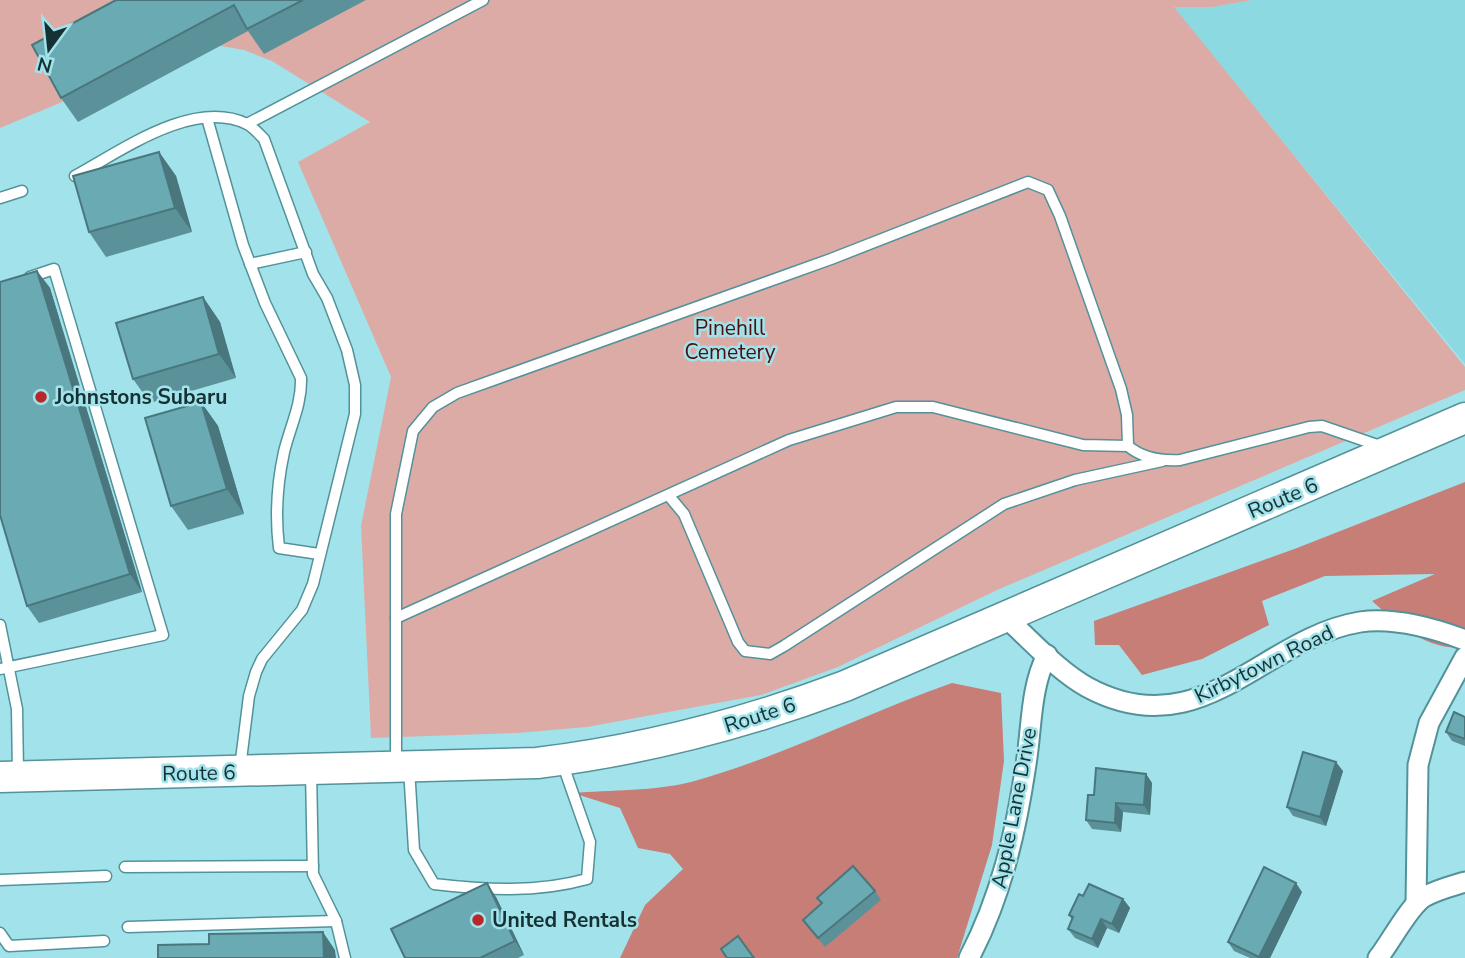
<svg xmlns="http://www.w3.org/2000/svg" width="1465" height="958" font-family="'Nunito Sans',sans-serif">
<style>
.built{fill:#8dd9e2}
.green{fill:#ddaba5}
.forest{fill:#c67e77}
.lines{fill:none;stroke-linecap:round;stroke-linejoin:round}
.service-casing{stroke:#539299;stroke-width:13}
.minor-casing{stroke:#539299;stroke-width:23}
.primary-casing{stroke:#539299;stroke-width:33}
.service{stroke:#fff;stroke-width:10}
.minor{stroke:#fff;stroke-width:19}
.primary{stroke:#fff;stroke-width:30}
.wall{fill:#5b9299}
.shaded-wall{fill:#4a777d}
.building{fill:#6aaab2;stroke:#4a777d;stroke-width:2}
.poi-dot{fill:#b8282a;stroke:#a2e3eb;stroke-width:2.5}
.labels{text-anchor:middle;stroke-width:5;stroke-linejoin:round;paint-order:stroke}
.park-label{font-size:21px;fill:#4f0e0e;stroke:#a2e3eb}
.poi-label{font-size:21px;font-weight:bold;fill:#163134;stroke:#a2e3eb;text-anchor:start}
.street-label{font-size:21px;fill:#163134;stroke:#a2e3eb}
</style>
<rect width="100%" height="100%" fill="#a2e3eb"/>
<polygon class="built" points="1170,0 1465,0 1465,364 1177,12"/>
<polygon class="green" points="0,0 1252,0 1212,7 1174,7 1465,367 1465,390 997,590 838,667 761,695 587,727 517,733 371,738 361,526 391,377 298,162 370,122 272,61 244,50 203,43 0,128"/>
<g class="forest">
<path d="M1465,482V647C1428,652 1398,624 1372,601L1435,574L1325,576L1262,601L1269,625L1202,659L1142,675L1119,645H1095L1094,621L1297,548Z"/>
<path d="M952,683L1001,693L1004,761L992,845L957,958H620L645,905L683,869L670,854L638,848L620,808L573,793C609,790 656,791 691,782C781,757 864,714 952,683Z"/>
</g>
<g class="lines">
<defs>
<g id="service">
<path d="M207,118L243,245L265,303L301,378C302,404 290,427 284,452C277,484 275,515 279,548L319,554"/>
<polyline points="247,124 483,0"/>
<path d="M75,176C121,151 193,98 247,124C253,127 259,134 264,139L313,274L327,298L347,350L355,385V414L313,584L302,610L262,659L256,672L249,696L240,768"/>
<polyline points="0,198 22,191"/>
<polyline points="250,264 306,252"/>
<polyline points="669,496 684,514 738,642 745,651 770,654 784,646 1004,504 1075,480 1162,461"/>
<polyline points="396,618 789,440 896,407 933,407 1083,445 1128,446"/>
<polyline points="0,625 17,709 18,773"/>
<polyline points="0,669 163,635 54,269 30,277"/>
<path d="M396,765V514L413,431L433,407L457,393L831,259L1028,182L1048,190L1060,216L1121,389L1127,415L1128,446C1142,458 1161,461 1180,460L1309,427L1322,426L1380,446"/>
<path d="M409,768L414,850L434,884C485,890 537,893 587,879L590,842L563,765"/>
<polyline points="311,771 313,874 336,921 345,958"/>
<polyline points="125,867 313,866"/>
<polyline points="0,880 106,876"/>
<polyline points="128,927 336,921"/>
<polyline points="0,933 9,946 104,941"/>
</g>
<g id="minor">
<path d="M1006,618C1032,641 1057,670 1087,687C1201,749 1262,638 1360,622C1395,617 1433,628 1465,640"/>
<polyline points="1416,904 1418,765 1429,723 1465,657"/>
<path d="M969,958C1001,897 1016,832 1026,764C1032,728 1030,688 1047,655"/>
<path d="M1378,958C1390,943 1410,905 1424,897C1436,890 1452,886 1465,882"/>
</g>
<path id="primary" d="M0,777L537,763C644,750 744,724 845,686L1465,418"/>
</defs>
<use href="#service" class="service-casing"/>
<use href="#minor" class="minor-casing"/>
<use href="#primary" class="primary-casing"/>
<use href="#service" class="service"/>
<use href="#minor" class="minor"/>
<use href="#primary" class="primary"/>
</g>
<g class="wall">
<polygon points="116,0 366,0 264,54 248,31 78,122 61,98"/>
<polygon points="159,152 176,176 192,232 106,257 89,232"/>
<polygon points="37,271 50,288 142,592 39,623 27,606"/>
<polygon points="203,297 220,322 236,378 150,403 133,379"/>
<polygon points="201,402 218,426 244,514 188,530 171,506"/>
<polygon points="1465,717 1465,746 1452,741 1446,732"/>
<polygon points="1343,771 1326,826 1293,816 1287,807"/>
<polygon points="1146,774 1152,783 1150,815 1123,812 1121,832 1092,829 1086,820 1094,795"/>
<polygon points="875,891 881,900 825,947 803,920 821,904 817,898"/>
<polygon points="1302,892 1270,958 1250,958 1234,951 1228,942"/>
<polygon points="1083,896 1123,899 1130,908 1119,933 1107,928 1098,948 1075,938 1068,929 1072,920 1069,915"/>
<polygon points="496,897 524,955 518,958 405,958"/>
</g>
<g class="shaded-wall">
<polygon points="159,152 176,176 192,232 175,208"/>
<polygon points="37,271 50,288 142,592 130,574"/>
<polygon points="203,297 220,322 236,378 219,354"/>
<polygon points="201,402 218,426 244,514 227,489"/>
<polygon points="1336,762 1343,771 1326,826 1320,817"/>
<polygon points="1146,774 1152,783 1150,815 1144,805"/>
<polygon points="1116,803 1123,812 1121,832 1115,823"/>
<polygon points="487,883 496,897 524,955 515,941"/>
<polygon points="1296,883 1302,892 1270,958 1260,958 1259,957"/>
<polygon points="1123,899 1130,908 1119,933 1112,924"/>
<polygon points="1101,919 1107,928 1098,948 1092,939"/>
<polygon points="323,932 335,950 336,958 324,958"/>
</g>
<g class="building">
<polygon points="116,0 303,0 247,29 234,5 61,98 32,45"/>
<polygon points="159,152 175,208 89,232 73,176"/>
<polygon points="37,271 130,574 27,606 0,515 0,282"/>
<polygon points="203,297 219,354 133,379 116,323"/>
<polygon points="201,402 227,489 171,506 145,418"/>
<polygon points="1454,712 1465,717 1465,739 1446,732"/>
<polygon points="1303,752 1336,762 1320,817 1287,807"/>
<polygon points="1096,768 1146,774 1144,805 1116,803 1115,823 1086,820 1088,795 1094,795"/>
<polygon points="853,866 875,891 818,938 803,920 822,903 817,898"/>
<polygon points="1264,867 1296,883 1259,957 1228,942"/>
<polygon points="487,883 515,941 480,958 405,958 391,929"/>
<polygon points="1089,884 1123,899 1112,924 1101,919 1092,939 1068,929 1073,917 1069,915 1079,894 1083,896"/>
<polygon points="323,932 324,958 158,958 158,945 209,944 209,934"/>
<polygon points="738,936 754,958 727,958 721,949"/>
</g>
<g class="poi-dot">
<circle cx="41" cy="397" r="7"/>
<circle cx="478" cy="920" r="7"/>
</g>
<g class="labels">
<g class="park-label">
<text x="730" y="335">Pinehill<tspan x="730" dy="24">Cemetery</tspan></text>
</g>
<g class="poi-label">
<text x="55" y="404">Johnstons Subaru</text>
<text x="492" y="927">United Rentals</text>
</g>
<g class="street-label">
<text transform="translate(1283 498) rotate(-23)" y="7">Route 6</text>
<text transform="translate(1264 664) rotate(-26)" y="7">Kirbytown Road</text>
<text transform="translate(760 715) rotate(-18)" y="7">Route 6</text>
<text transform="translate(199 773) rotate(-1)" y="7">Route 6</text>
<text transform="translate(1014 808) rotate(-79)" y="7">Apple Lane Drive</text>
</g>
</g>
<g transform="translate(49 49) rotate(195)" stroke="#a2e3eb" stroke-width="5" paint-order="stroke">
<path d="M0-5L12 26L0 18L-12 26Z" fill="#163134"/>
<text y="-10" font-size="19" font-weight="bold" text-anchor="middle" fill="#163134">N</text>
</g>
</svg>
